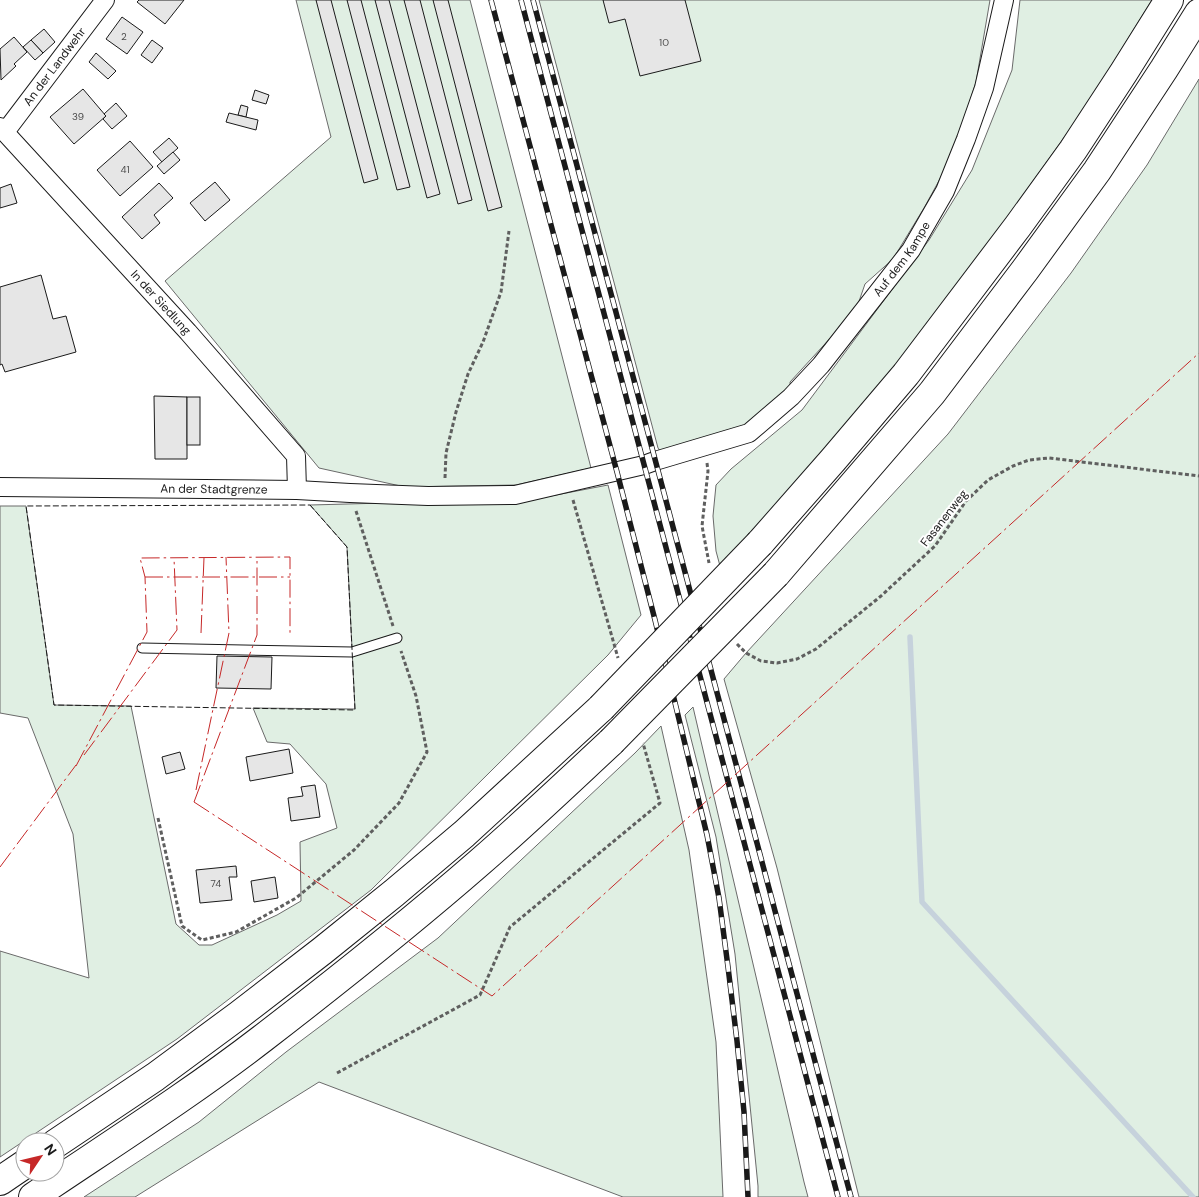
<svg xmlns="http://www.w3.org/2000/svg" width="1199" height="1197" font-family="'DM Sans',sans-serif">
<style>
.green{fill:#e0efe3;stroke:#6a6a6a}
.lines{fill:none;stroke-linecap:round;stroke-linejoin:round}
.stream{stroke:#c6d2dc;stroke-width:5.5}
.building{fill:#e6e6e6;stroke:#1a1a1a}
.service-casing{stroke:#1a1a1a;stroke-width:11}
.minor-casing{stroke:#1a1a1a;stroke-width:20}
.trunk-casing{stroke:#1a1a1a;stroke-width:30}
.path{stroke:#5f5f5f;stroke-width:3;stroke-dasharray:4 2.5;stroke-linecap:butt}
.service{stroke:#fff;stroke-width:9}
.minor{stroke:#fff;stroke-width:18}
.trunk{stroke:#fff;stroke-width:28}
.rail-casing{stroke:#1a1a1a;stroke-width:5.5}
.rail{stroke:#fff;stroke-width:4;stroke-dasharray:11;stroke-linecap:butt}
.trunk-bridge-casing{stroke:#1a1a1a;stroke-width:30;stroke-linecap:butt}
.trunk-bridge{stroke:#fff;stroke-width:28}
.fence{stroke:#1a1a1a;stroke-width:1;stroke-dasharray:6 2.5;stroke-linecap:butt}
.power{stroke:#c62828;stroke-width:1;stroke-dasharray:18 4 2.5 4;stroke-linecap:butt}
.labels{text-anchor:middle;stroke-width:4;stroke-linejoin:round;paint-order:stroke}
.number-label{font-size:10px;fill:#4d4d4d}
.street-label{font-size:12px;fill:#1a1a1a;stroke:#fff}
</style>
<rect width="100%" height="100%" fill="#fff"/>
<g class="green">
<polygon points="296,0 470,0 591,468 516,485 405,487 319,468 165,281 331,137"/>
<polygon points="539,0 990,0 976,82 952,157 924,208 893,259 865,284 856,310 790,382 791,397 749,433 665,458 658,448"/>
<polygon points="1020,0 1152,0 1085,108 964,278 890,373 772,509 720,566 716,551 713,516 716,485 731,469 802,410 929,240 972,170 1012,70"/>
<polygon points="1199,79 1199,1197 859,1197 777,868 724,679 746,653 948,434 1071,273 1147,165"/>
<polygon points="608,485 641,615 608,655 371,890 177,1039 0,1157 0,951 89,978 73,834 28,718 0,713 0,506 26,506 54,705 131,706 176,924 199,945 212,945 277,915 301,901 300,842 337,828 326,784 290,744 267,742 253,708 355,709 347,547 310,505 535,499"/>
<polygon points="693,707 804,1182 808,1197 758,1197 758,1186 735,954 716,837 685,715"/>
<polygon points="661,726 689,850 716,1042 723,1197 623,1197 319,1082 135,1197 84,1197 199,1122 286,1052 438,938 635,753"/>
</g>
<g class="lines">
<polyline class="stream" points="910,637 922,902 1193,1197"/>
</g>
<g class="building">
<polygon points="139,0 184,0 165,24 137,2"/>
<polygon points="316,0 331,0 378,179 364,183"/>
<polygon points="347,0 361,0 410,187 397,190"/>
<polygon points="375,0 389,0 440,194 427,198"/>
<polygon points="404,0 420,0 472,200 458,204"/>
<polygon points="433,0 448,0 502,207 488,211"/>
<polygon points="603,0 685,0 701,61 640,76 625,19 609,23"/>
<polygon points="122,17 143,32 127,54 106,39"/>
<polygon points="44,29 55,42 43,53 31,40"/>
<polygon points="14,37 27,52 14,64 16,66 1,80 0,49"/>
<polygon points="31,40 43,53 35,60 23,47"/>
<polygon points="152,40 163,48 152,63 141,55"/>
<polygon points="96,53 116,71 108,79 89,62"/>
<polygon points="83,89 106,116 74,144 50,117"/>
<polygon points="255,90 269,95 266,104 252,100"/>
<polygon points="116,103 127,116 112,129 103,119 106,116 104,114"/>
<polygon points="241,105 248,107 246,117 238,115"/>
<polygon points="229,113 258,120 256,130 226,122"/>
<polygon points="169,138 178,148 162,162 153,152"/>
<polygon points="130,141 153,167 120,196 97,170"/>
<polygon points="173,152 180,160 164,174 157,166"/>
<polygon points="215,182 230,200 205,221 190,203"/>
<polygon points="159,183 173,198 154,215 160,223 142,239 122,217"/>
<polygon points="11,184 17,203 0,208 0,188"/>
<polygon points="41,275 53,319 66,316 76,352 5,372 2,364 0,365 0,287"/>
<polygon points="154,396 187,397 187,459 155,459"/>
<rect x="187" y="397" width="13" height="48"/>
<polygon points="217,656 272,657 271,689 216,688"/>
<polygon points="289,749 293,773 250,781 246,757"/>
<polygon points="180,752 185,769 166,774 162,757"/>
<polygon points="315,785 320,817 291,821 288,798 303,796 301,787"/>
<polygon points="236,866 237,877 229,877 232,900 200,903 196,870"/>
<polygon points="275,877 278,898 254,902 251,881"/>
</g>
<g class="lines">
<defs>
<polyline id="service" points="142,648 352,652 397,638"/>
<g id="minor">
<path id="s1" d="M0,127L188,332L296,456L297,490"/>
<path id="s2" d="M5,132L105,0"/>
<path id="s3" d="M0,487L297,490L350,493L428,496L515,495L644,465L655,461L749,433L791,397L821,365L911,250L945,191L966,139L984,88L1004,0"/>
</g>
<g id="trunk">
<polyline points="760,543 833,460 906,374 1018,226 1073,150 1124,72 1169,0"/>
<polyline points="776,574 932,393 1025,270 1097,171 1164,69 1199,13"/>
<polyline points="55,1144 155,1077 239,1015 322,951 394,893 464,834 601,708"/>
<polyline points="0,1181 25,1164"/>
<path d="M33,1197C110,1145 189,1095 263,1038C337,981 410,923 480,862C525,823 568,782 611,742"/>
</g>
</defs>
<use href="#service" class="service-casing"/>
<use href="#minor" class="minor-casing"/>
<use href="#trunk" class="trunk-casing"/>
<g class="path">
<polyline points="707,463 708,471 702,526 709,563"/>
<polyline points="445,478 446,453 456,412 468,374 483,342 501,292 509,231"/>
<polyline points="573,500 618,658"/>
<polyline points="356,511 393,626"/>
<polyline points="737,644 746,653 761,661 777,663 797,659 816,649 881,596 935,546 966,501 988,480 1013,466 1029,460 1049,458 1199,476"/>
<polyline points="158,818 182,926 202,940 236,932 296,898 354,850 399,803 427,752 416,696 401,651"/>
<polyline points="337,1073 480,995 510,927 660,803 643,743"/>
</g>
<use href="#service" class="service"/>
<use href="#minor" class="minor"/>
<use href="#trunk" class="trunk"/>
<defs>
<g id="rail">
<polyline points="491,0 617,472 655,620 707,835 719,898 728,967 737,1041 744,1112 748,1197"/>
<polyline points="521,0 838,1197"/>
<polyline points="533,0 851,1197"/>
</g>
</defs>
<use href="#rail" class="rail-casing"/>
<use href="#rail" class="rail"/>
<defs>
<g id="trunk-bridge">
<polyline points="601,708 760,543"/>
<polyline points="611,742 776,574"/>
</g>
</defs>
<use href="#trunk-bridge" class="trunk-bridge-casing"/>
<use href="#trunk-bridge" class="trunk-bridge"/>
<polygon class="fence" points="310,505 347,547 355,710 54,705 26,506"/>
<g class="power">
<polyline points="145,577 290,577"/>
<polyline points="201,633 204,558"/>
<polyline points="84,755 177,630 174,558"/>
<polyline points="76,766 147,632 145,577 140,558 290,557 290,636"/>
<polyline points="196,790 229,633 226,557"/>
<polyline points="194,802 492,996 1199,353"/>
<polyline points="194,802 257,635 257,557"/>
<polyline points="0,867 76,765"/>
</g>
</g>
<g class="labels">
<g class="number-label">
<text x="124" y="40">2</text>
<text x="664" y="46">10</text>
<text x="78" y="120">39</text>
<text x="125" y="173">41</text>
<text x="216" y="887">74</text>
</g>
<g class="street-label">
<text dy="4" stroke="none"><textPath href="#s2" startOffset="82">An der Landwehr</textPath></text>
<text dy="4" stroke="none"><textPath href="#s3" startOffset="990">Auf dem Kampe</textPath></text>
<text dy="4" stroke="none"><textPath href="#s1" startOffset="238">In der Siedlung</textPath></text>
<text dy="4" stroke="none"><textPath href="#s3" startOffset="214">An der Stadtgrenze</textPath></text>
<text transform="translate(944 518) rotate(-52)" y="4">Fasanenweg</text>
</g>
</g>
<g transform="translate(40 1157) rotate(55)"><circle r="24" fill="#ffffff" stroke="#a3a3a3"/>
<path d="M0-4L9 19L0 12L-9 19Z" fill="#c62828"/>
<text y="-8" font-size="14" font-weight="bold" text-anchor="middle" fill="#1a1a1a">N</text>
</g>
</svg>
